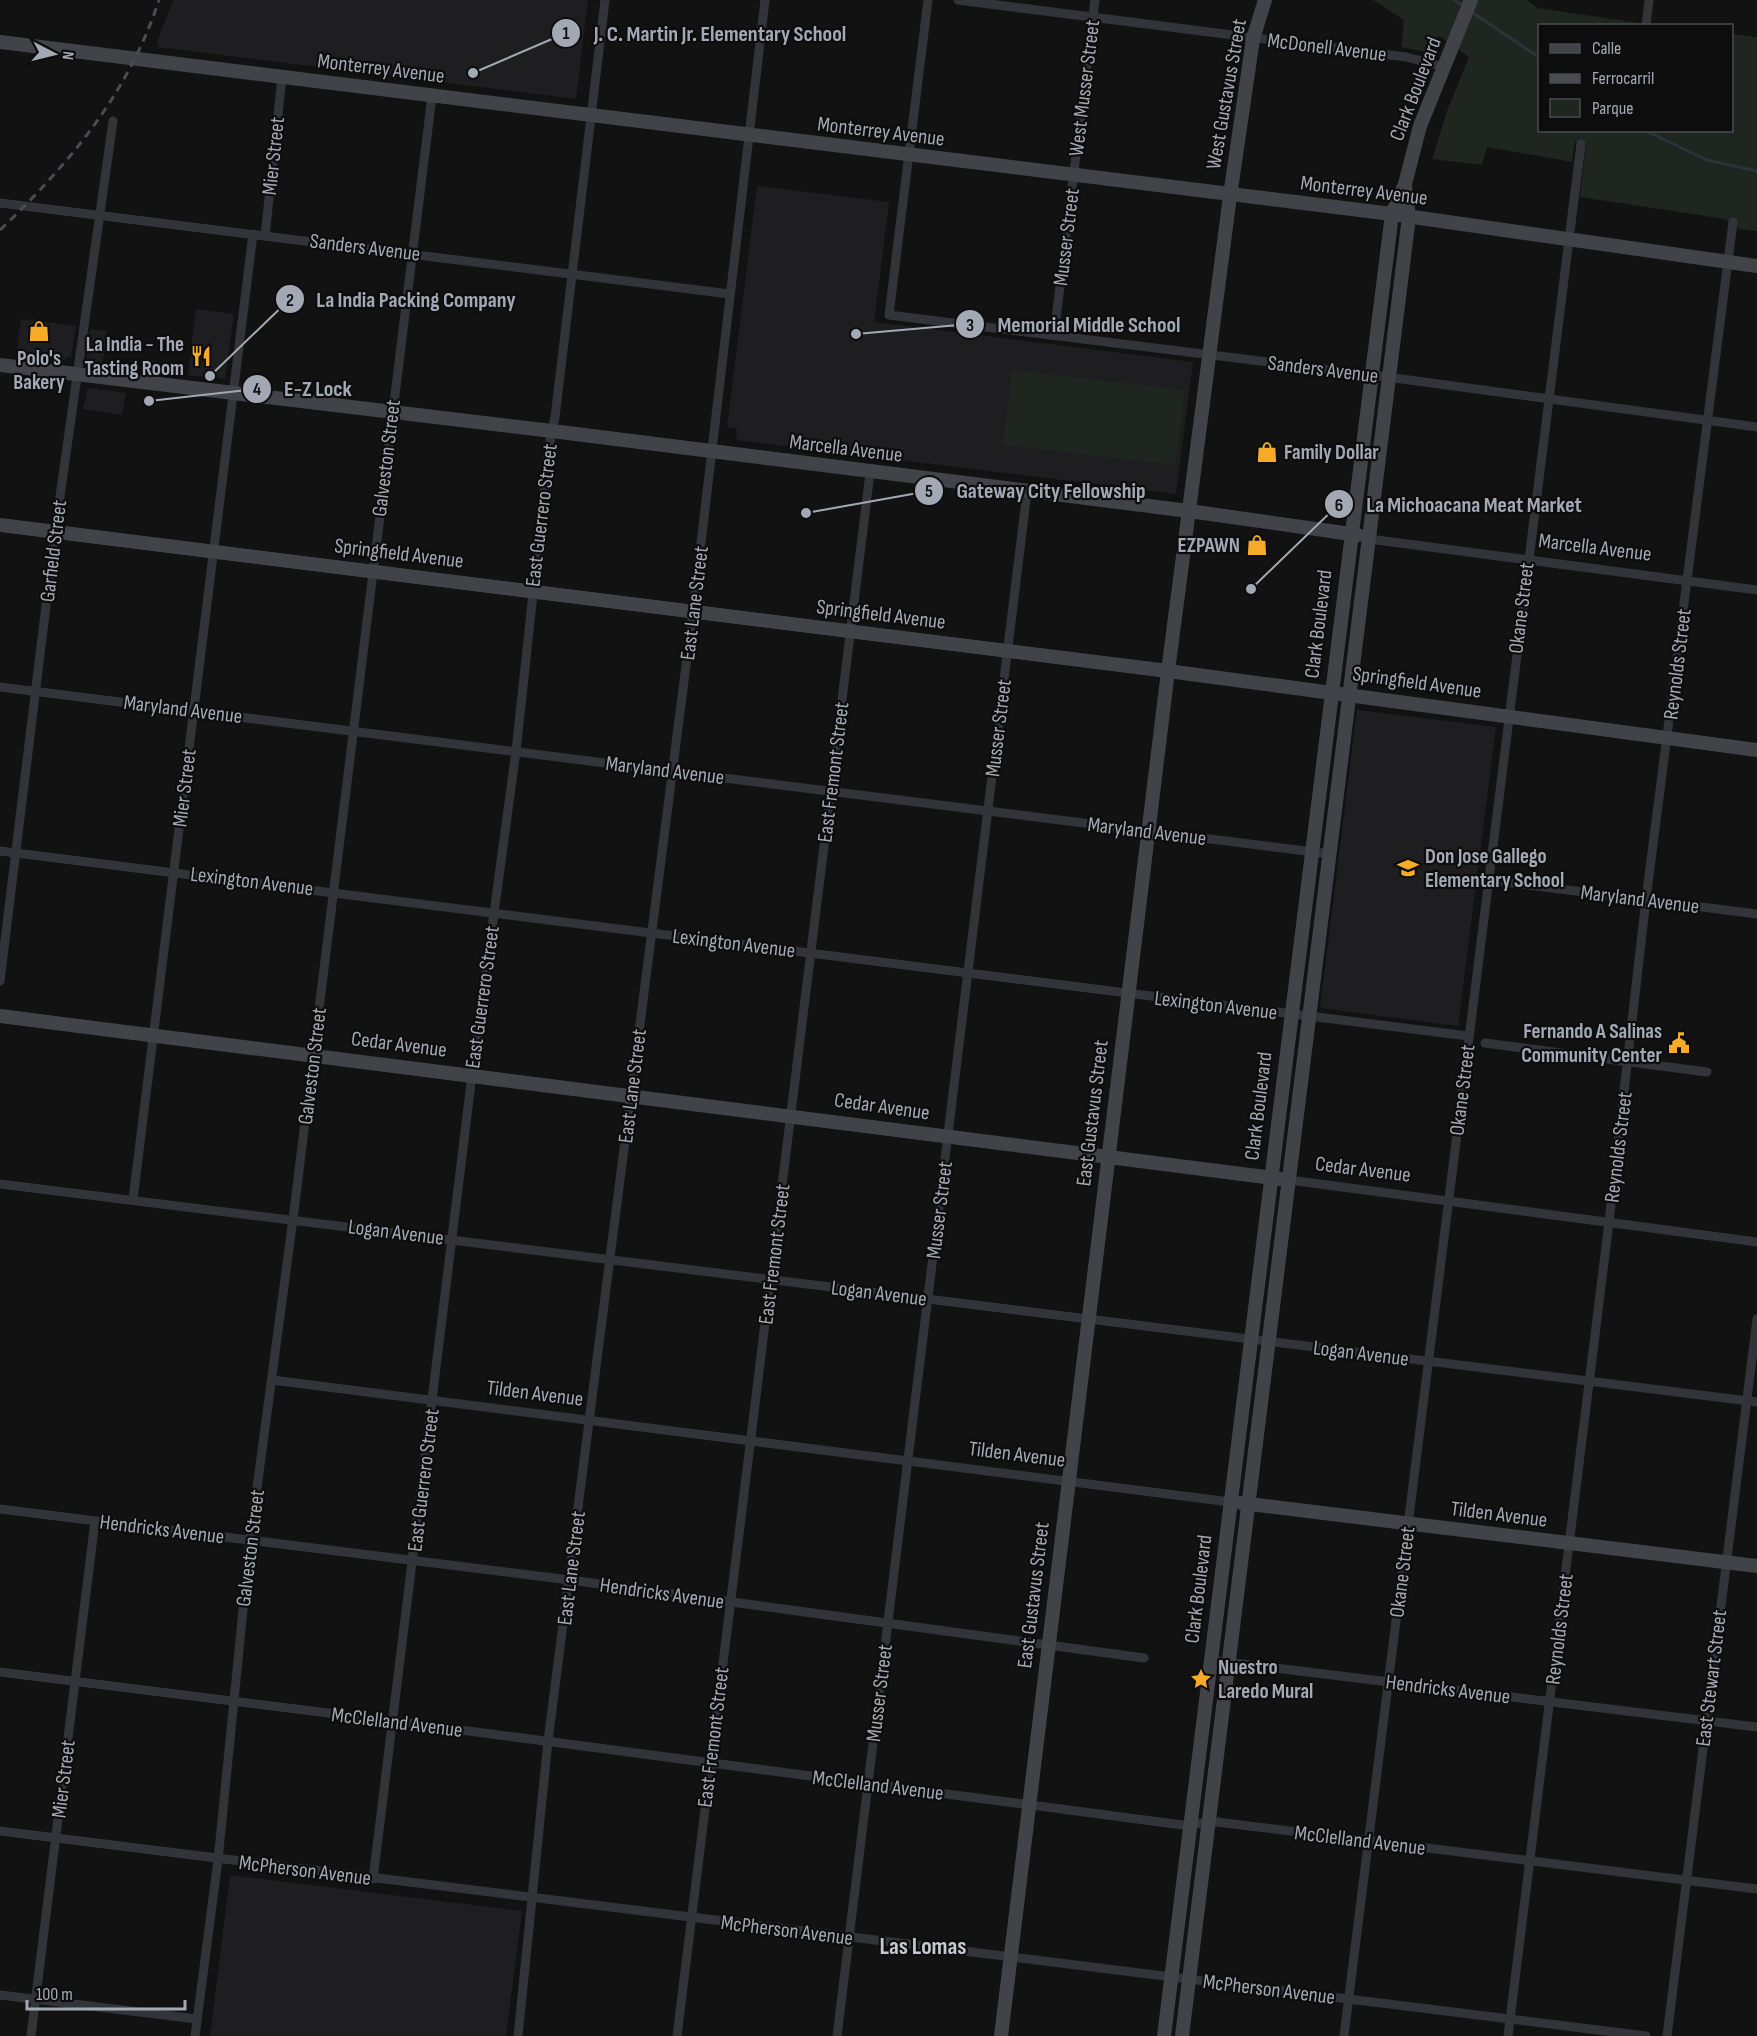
<svg xmlns="http://www.w3.org/2000/svg" width="1757" height="2036" font-family="'Sofia Sans Condensed',sans-serif">
<style>
.built{fill:#1e1e20}
.green{fill:#1e261f}
.lines{fill:none;stroke-linecap:round;stroke-linejoin:round}
.stream{stroke:#2a3339;stroke-width:3}
.street{stroke:#333439;stroke-width:9}
.secondary{stroke:#414349;stroke-width:14}
.rail{stroke:#4a4c52;stroke-width:3;stroke-dasharray:8 6;stroke-linecap:butt}
.labels{text-anchor:middle;stroke-width:4.5;stroke-linejoin:round;paint-order:stroke}
.street-label{font-size:21px;fill:#a3a9b4;stroke:#0d0d0e}
.poi-label{font-size:21px;font-weight:bold;fill:#a3a9b4;stroke:#0d0d0e;text-anchor:end}
.quarter-label{font-size:24px;font-weight:bold;fill:#c4c8d0;stroke:#0d0d0e}
.leader{fill:none;stroke:#a3a9b4;stroke-width:2}
.callout-dot{fill:#a3a9b4;stroke:#0d0d0e;stroke-width:2}
.mark-label{font-size:18px;text-anchor:middle;font-weight:bold;fill:#111}
.callout-label{font-size:22px;text-anchor:middle;font-weight:bold;fill:#a3a9b4;stroke:#0d0d0e;stroke-width:4.5;stroke-linejoin:round;paint-order:stroke}
</style>
<rect width="100%" height="100%" fill="#121213"/>
<g class="built">
<polygon points="173,0 588,0 576,99 158,47 157,42"/>
<polygon points="757,186 889,202 874,322 1193,362 1176,494 736,440 737,429 727,427"/>
<polygon points="196,309 234,314 225,379 188,375"/>
<polygon points="21,319 76,326 71,356 60,362 16,356"/>
<polygon points="90,329 107,331 102,368 86,364"/>
<polygon points="88,388 126,393 122,415 83,409"/>
<polygon points="1357,710 1496,727 1458,1026 1320,1008"/>
<polygon points="230,1875 522,1911 506,2036 210,2036"/>
</g>
<g class="green">
<polygon points="1373,0 1527,0 1538,8 1639,23 1637,26 1540,26 1540,130 1732,130 1732,34 1757,37 1757,231 1740,229 1725,219 1580,197 1586,143 1575,142 1572,162 1487,147 1482,165 1432,159 1447,111 1469,57 1439,36 1426,52 1401,47 1404,20"/>
<polygon points="1012,370 1185,390 1176,465 1003,445"/>
</g>
<g class="lines">
<g class="stream">
<polyline points="1454,0 1465,7"/>
<polyline points="1470,11 1540,58"/>
<polyline points="1644,130 1707,160 1757,171"/>
</g>
<g class="street">
<polyline points="928,0 889,315 1372,375 1757,427"/>
<polyline points="958,0 1406,57 1445,67"/>
<polyline points="1646,26 1649,0"/>
<polyline points="0,203 730,294"/>
<polyline points="265,236 282,77"/>
<polyline points="1054,335 1095,0"/>
<polyline points="1369,539 1757,590"/>
<polyline points="0,687 1330,854"/>
<polyline points="0,851 1468,1036"/>
<polyline points="1488,880 1757,914"/>
<polyline points="0,981 55,532 113,121"/>
<polyline points="1485,1043 1707,1072"/>
<polyline points="1289,1180 1757,1242"/>
<polyline points="0,1184 1757,1402"/>
<polyline points="133,1199 253,234"/>
<polyline points="272,1380 1230,1502"/>
<polyline points="0,1509 570,1580 1144,1658"/>
<polyline points="1210,1660 1757,1727"/>
<polyline points="0,1672 393,1721 1190,1826 1209,1821 1757,1889"/>
<polyline points="0,1831 1646,2036"/>
<polyline points="373,1879 472,1075 516,751 549,446 555,417 605,0"/>
<polyline points="0,1995 197,2019"/>
<polyline points="31,2036 95,1521"/>
<polyline points="195,2036 218,1860 250,1540 293,1219 432,96"/>
<polyline points="518,2036 548,1741 693,611 765,0"/>
<polyline points="677,2036 870,473"/>
<polyline points="837,2036 1027,492"/>
<polyline points="1344,2036 1581,144"/>
<polyline points="1508,2036 1609,1222 1646,899 1733,222"/>
<polyline points="1667,2036 1757,1319"/>
</g>
<g class="secondary">
<polyline points="0,42 1392,214 1757,266"/>
<polyline points="0,365 552,431 1189,511 1358,535"/>
<polyline points="0,525 1168,671 1757,750"/>
<polyline points="0,1016 1289,1180"/>
<polyline points="1241,1503 1757,1566"/>
<polyline points="1001,2036 1168,671 1230,196 1253,39 1265,0"/>
<polyline points="1164,2036 1392,214 1405,184 1420,126 1471,0"/>
<polyline points="1182,2036 1409,217 1405,186"/>
</g>
<path class="rail" d="M0,230C70,163 128,94 159,0"/>
</g>
<defs>
<symbol id="shop-bare" viewBox="-9 -9 18 18"><path d="M-5-2.5h2.3a2.7 3.5 0 0 1 5.4 0H5L5.5 6h-11ZM-1.5-2.5h3a1.5 2.3 0 0 0-3 0Z" fill="#f6aa27" stroke="#0d0d0e" stroke-width="2.5" paint-order="stroke"/></symbol>
<symbol id="restaurant-bare" viewBox="-9 -9 18 18"><path d="M-5-6h1v4h1v-4h1v4h1v-4h1v5L-1.5 .5V6h-2V.5L-5-1ZM5-6V6H3V1.5H1.5Q1.5-4 5-6Z" fill="#f6aa27" stroke="#0d0d0e" stroke-width="2.5" paint-order="stroke"/></symbol>
<symbol id="school-bare" viewBox="-9 -9 18 18"><path d="M0-5L7-2L0 1L-7-2ZM-4 1L0 2.5L4 1V4Q0 6-4 4Z" fill="#f6aa27" stroke="#0d0d0e" stroke-width="2.5" paint-order="stroke"/></symbol>
<symbol id="civic-bare" viewBox="-9 -9 18 18"><path d="M-.6-6.5H3V-4.5H.6V-3L4-1V1h2V6H-6V1h2V-1L-.6-3ZM-1.2 2.5V6h2.4V2.5Z" fill="#f6aa27" stroke="#0d0d0e" stroke-width="2.5" paint-order="stroke"/></symbol>
<symbol id="sight-bare" viewBox="-9 -9 18 18"><path d="M0-6L1.8-2.2L6-1.7L2.9 1.2L3.7 5.4L0 3.3L-3.7 5.4L-2.9 1.2L-6-1.7L-1.8-2.2Z" fill="#f6aa27" stroke="#0d0d0e" stroke-width="2.5" paint-order="stroke"/></symbol>
</defs>
<g fill-rule="evenodd">
<use href="#shop-bare" x="24" y="316" width="30" height="30"/>
<use href="#restaurant-bare" x="186" y="341" width="30" height="30"/>
<use href="#shop-bare" x="1252" y="437" width="30" height="30"/>
<use href="#shop-bare" x="1242" y="530" width="30" height="30"/>
<use href="#school-bare" x="1393" y="853" width="30" height="30"/>
<use href="#civic-bare" x="1664" y="1028" width="30" height="30"/>
<use href="#sight-bare" x="1186" y="1664" width="30" height="30"/>
</g>
<g class="labels">
<g class="street-label">
<text transform="translate(1327 47) rotate(7)" y="7">McDonell Avenue</text>
<text transform="translate(381 68) rotate(7)" y="7">Monterrey Avenue</text>
<text transform="translate(1084 88) rotate(-83)" y="7">West Musser Street</text>
<text transform="translate(1415 89) rotate(-69)" y="7">Clark Boulevard</text>
<text transform="translate(1226 94) rotate(-80)" y="7">West Gustavus Street</text>
<text transform="translate(881 131) rotate(7)" y="7">Monterrey Avenue</text>
<text transform="translate(273 156) rotate(-84)" y="7">Mier Street</text>
<text transform="translate(1364 190) rotate(7)" y="7">Monterrey Avenue</text>
<text transform="translate(1066 237) rotate(-83)" y="7">Musser Street</text>
<text transform="translate(365 247) rotate(7)" y="7">Sanders Avenue</text>
<text transform="translate(1323 369) rotate(7)" y="7">Sanders Avenue</text>
<text transform="translate(846 448) rotate(7)" y="7">Marcella Avenue</text>
<text transform="translate(386 458) rotate(-83)" y="7">Galveston Street</text>
<text transform="translate(541 515) rotate(-83)" y="7">East Guerrero Street</text>
<text transform="translate(1595 547) rotate(7)" y="7">Marcella Avenue</text>
<text transform="translate(53 551) rotate(-83)" y="7">Garfield Street</text>
<text transform="translate(399 553) rotate(7)" y="7">Springfield Avenue</text>
<text transform="translate(694 603) rotate(-83)" y="7">East Lane Street</text>
<text transform="translate(1521 608) rotate(-83)" y="7">Okane Street</text>
<text transform="translate(881 614) rotate(7)" y="7">Springfield Avenue</text>
<text transform="translate(1318 624) rotate(-83)" y="7">Clark Boulevard</text>
<text transform="translate(1677 664) rotate(-83)" y="7">Reynolds Street</text>
<text transform="translate(1417 682) rotate(8)" y="7">Springfield Avenue</text>
<text transform="translate(183 709) rotate(7)" y="7">Maryland Avenue</text>
<text transform="translate(998 728) rotate(-83)" y="7">Musser Street</text>
<text transform="translate(665 770) rotate(7)" y="7">Maryland Avenue</text>
<text transform="translate(833 772) rotate(-83)" y="7">East Fremont Street</text>
<text transform="translate(184 788) rotate(-83)" y="7">Mier Street</text>
<text transform="translate(1147 831) rotate(7)" y="7">Maryland Avenue</text>
<text transform="translate(252 881) rotate(7)" y="7">Lexington Avenue</text>
<text transform="translate(1640 899) rotate(7)" y="7">Maryland Avenue</text>
<text transform="translate(734 943) rotate(7)" y="7">Lexington Avenue</text>
<text transform="translate(482 997) rotate(-82)" y="7">East Guerrero Street</text>
<text transform="translate(1216 1005) rotate(7)" y="7">Lexington Avenue</text>
<text transform="translate(399 1044) rotate(7)" y="7">Cedar Avenue</text>
<text transform="translate(312 1066) rotate(-83)" y="7">Galveston Street</text>
<text transform="translate(632 1086) rotate(-83)" y="7">East Lane Street</text>
<text transform="translate(1462 1090) rotate(-83)" y="7">Okane Street</text>
<text transform="translate(882 1106) rotate(8)" y="7">Cedar Avenue</text>
<text transform="translate(1258 1106) rotate(-83)" y="7">Clark Boulevard</text>
<text transform="translate(1092 1113) rotate(-83)" y="7">East Gustavus Street</text>
<text transform="translate(1618 1147) rotate(-83)" y="7">Reynolds Street</text>
<text transform="translate(1363 1169) rotate(7)" y="7">Cedar Avenue</text>
<text transform="translate(939 1210) rotate(-83)" y="7">Musser Street</text>
<text transform="translate(396 1232) rotate(7)" y="7">Logan Avenue</text>
<text transform="translate(774 1254) rotate(-83)" y="7">East Fremont Street</text>
<text transform="translate(879 1293) rotate(7)" y="7">Logan Avenue</text>
<text transform="translate(1361 1353) rotate(7)" y="7">Logan Avenue</text>
<text transform="translate(535 1393) rotate(7)" y="7">Tilden Avenue</text>
<text transform="translate(1017 1454) rotate(7)" y="7">Tilden Avenue</text>
<text transform="translate(423 1480) rotate(-83)" y="7">East Guerrero Street</text>
<text transform="translate(1499 1514) rotate(7)" y="7">Tilden Avenue</text>
<text transform="translate(162 1529) rotate(7)" y="7">Hendricks Avenue</text>
<text transform="translate(250 1548) rotate(-83)" y="7">Galveston Street</text>
<text transform="translate(571 1568) rotate(-83)" y="7">East Lane Street</text>
<text transform="translate(1402 1572) rotate(-83)" y="7">Okane Street</text>
<text transform="translate(1198 1589) rotate(-83)" y="7">Clark Boulevard</text>
<text transform="translate(662 1593) rotate(8)" y="7">Hendricks Avenue</text>
<text transform="translate(1033 1595) rotate(-83)" y="7">East Gustavus Street</text>
<text transform="translate(1559 1629) rotate(-83)" y="7">Reynolds Street</text>
<text transform="translate(1711 1678) rotate(-83)" y="7">East Stewart Street</text>
<text transform="translate(1448 1689) rotate(7)" y="7">Hendricks Avenue</text>
<text transform="translate(879 1693) rotate(-83)" y="7">Musser Street</text>
<text transform="translate(397 1722) rotate(7)" y="7">McClelland Avenue</text>
<text transform="translate(713 1737) rotate(-83)" y="7">East Fremont Street</text>
<text transform="translate(63 1779) rotate(-83)" y="7">Mier Street</text>
<text transform="translate(878 1785) rotate(7)" y="7">McClelland Avenue</text>
<text transform="translate(1360 1840) rotate(7)" y="7">McClelland Avenue</text>
<text transform="translate(305 1870) rotate(7)" y="7">McPherson Avenue</text>
<text transform="translate(787 1930) rotate(7)" y="7">McPherson Avenue</text>
<text transform="translate(1269 1989) rotate(7)" y="7">McPherson Avenue</text>
</g>
<g class="poi-label">
<text x="184" y="351">La India - The<tspan x="184" dy="24">Tasting Room</tspan></text>
<text x="39" y="365" text-anchor="middle">Polo's<tspan x="39" dy="24">Bakery</tspan></text>
<text x="1284" y="459" text-anchor="start">Family Dollar</text>
<text x="1240" y="552">EZPAWN</text>
<text x="1425" y="863" text-anchor="start">Don Jose Gallego<tspan x="1425" dy="24">Elementary School</tspan></text>
<text x="1662" y="1038">Fernando A Salinas<tspan x="1662" dy="24">Community Center</tspan></text>
<text x="1218" y="1674" text-anchor="start">Nuestro<tspan x="1218" dy="24">Laredo Mural</tspan></text>
</g>
<g class="quarter-label">
<text x="923" y="1954">Las Lomas</text>
</g>
</g>
<path class="leader" d="M473 73L566 33M210 376L290 299M856 334L970 324M149 401L257 389M806 513L929 491M1251 589L1339 504"/>
<g class="callout-dot">
<circle cx="473" cy="73" r="6"/>
<circle cx="210" cy="376" r="6"/>
<circle cx="856" cy="334" r="6"/>
<circle cx="149" cy="401" r="6"/>
<circle cx="806" cy="513" r="6"/>
<circle cx="1251" cy="589" r="6"/>
<circle cx="566" cy="33" r="15"/>
<circle cx="290" cy="299" r="15"/>
<circle cx="970" cy="324" r="15"/>
<circle cx="257" cy="389" r="15"/>
<circle cx="929" cy="491" r="15"/>
<circle cx="1339" cy="504" r="15"/>
</g>
<g class="mark-label">
<text x="566" y="39">1</text>
<text x="290" y="306">2</text>
<text x="970" y="331">3</text>
<text x="257" y="395">4</text>
<text x="929" y="497">5</text>
<text x="1339" y="511">6</text>
</g>
<g class="callout-label">
<text x="720" y="41">J. C. Martin Jr. Elementary School</text>
<text x="416" y="307">La India Packing Company</text>
<text x="1089" y="332">Memorial Middle School</text>
<text x="318" y="396">E-Z Lock</text>
<text x="1051" y="498">Gateway City Fellowship</text>
<text x="1474" y="512">La Michoacana Meat Market</text>
</g>
<rect x="1538" y="24" width="195" height="108" fill="#0d0d0e" stroke="#494b50" stroke-width="1.5"/>
<rect x="1550" y="44" width="30" height="9" fill="#414349" stroke="#494b50" stroke-width="1.5"/>
<text x="1592" y="54" font-size="18" fill="#a3a9b4">Calle</text>
<rect x="1550" y="74" width="30" height="9" fill="#4a4c52" stroke="#494b50" stroke-width="1.5"/>
<text x="1592" y="84" font-size="18" fill="#a3a9b4">Ferrocarril</text>
<rect x="1550" y="99" width="30" height="18" fill="#1e261f" stroke="#494b50" stroke-width="1.5"/>
<text x="1592" y="114" font-size="18" fill="#a3a9b4">Parque</text>
<g transform="translate(54 54) rotate(97)" stroke="#0d0d0e" stroke-width="4.5" paint-order="stroke">
<path d="M0-4.5L10 22L0 15L-10 22Z" fill="#a3a9b4"/>
<text y="-9" font-size="16" font-weight="bold" text-anchor="middle" fill="#a3a9b4">N</text>
</g>
<path d="M27 2000v9h158v-9" fill="none" stroke="#a3a9b4" stroke-width="3"/>
<text x="36" y="2000" font-size="18" fill="#a3a9b4" stroke="#0d0d0e" stroke-width="4.5" paint-order="stroke">100 m</text>
</svg>
